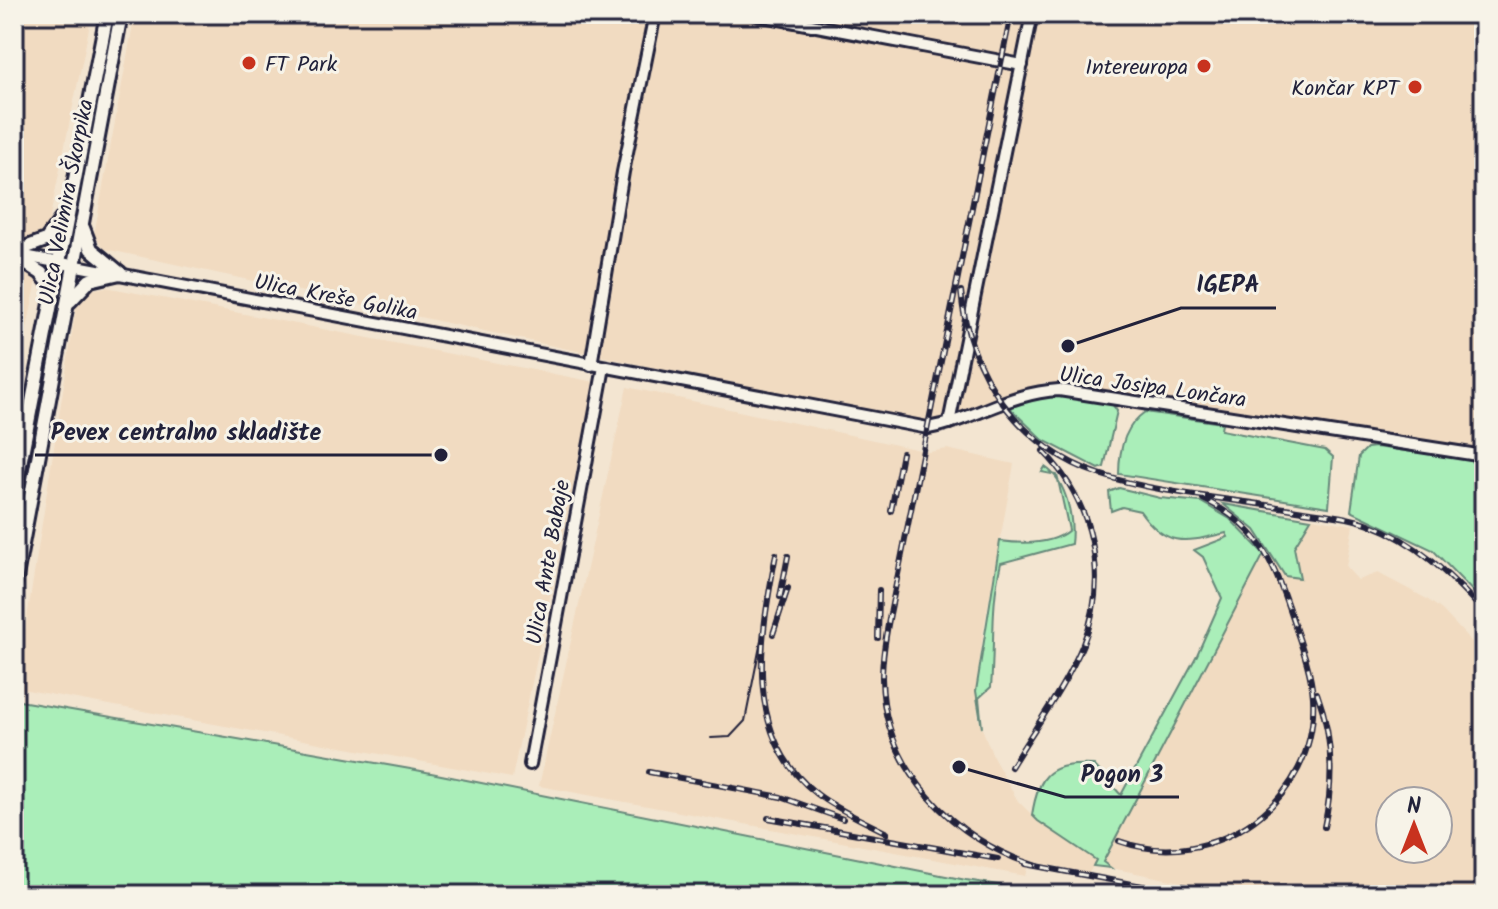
<svg xmlns="http://www.w3.org/2000/svg" width="1498" height="909" font-family="Kalam,sans-serif">
<style>
.built{fill:#f1dbc1;fill-rule:evenodd}
.green{fill:#aaeeb9;stroke:#66887a;stroke-width:2}
.lines{fill:none;stroke-linecap:round;stroke-linejoin:round}
.minor-casing{stroke:#22223b;stroke-width:16}
.major-casing{stroke:#22223b;stroke-width:18}
.minor{stroke:#f7f3e8;stroke-width:10}
.major{stroke:#f7f3e8;stroke-width:12}
.tram{stroke:#22223b;stroke-width:2}
.rail-casing{stroke:#22223b;stroke-width:6}
.rail{stroke:#f7f3e8;stroke-width:3;stroke-dasharray:9;stroke-linecap:butt}
.poi-dot{fill:#c8321e;stroke:#f7f3e8;stroke-width:3}
.labels{text-anchor:middle;stroke-width:6;stroke-linejoin:round;paint-order:stroke}
.poi-label{font-size:22px;fill:#22223b;stroke:#f7f3e8;text-anchor:end}
.street-label{font-size:22px;fill:#22223b;stroke:#f7f3e8}
.leader{fill:none;stroke:#22223b;stroke-width:3}
.callout-dot{fill:#22223b;stroke:#f7f3e8;stroke-width:3}
.callout-label{font-size:24px;text-anchor:middle;font-weight:bold;fill:#22223b;stroke:#f7f3e8;stroke-width:6;stroke-linejoin:round;paint-order:stroke}
</style>
<rect width="100%" height="100%" fill="#f3e5d1"/>
<filter id="ink" filterUnits="userSpaceOnUse"><feTurbulence type="fractalNoise" baseFrequency=".0125" numOctaves="2"/><feDisplacementMap in="SourceGraphic" scale="16" xChannelSelector="R" yChannelSelector="G"/><feConvolveMatrix kernelMatrix="1 2 1 2 8 2 1 2 1" color-interpolation-filters="sRGB"/></filter>
<g filter="url(#ink)">
<g class="built">
<polygon points="14,14 92,14 14,391"/>
<polygon points="135,14 1484,14 1484,451 1045,382 924,426 105,249 94,235"/>
<polygon points="106,287 595,382 512,778 16,688 76,308 88,290"/>
<polygon points="627,387 929,452 947,449 1014,464 983,633 976,691 978,718 994,759 1018,801 1038,821 1097,860 1089,873 1029,861 1025,876 539,786"/>
<path d="M1312,518L1353,525L1346,567L1358,580L1378,573L1427,599L1442,610L1484,655V895H1246L1111,868L1102,863L1269,545L1290,553ZM1390,801H1438V849H1390Z"/>
</g>
<g class="green">
<polygon points="1056,394 1112,404 1117,411 1104,467 1099,469 1043,440 1012,410 1011,407 1021,400"/>
<path d="M1145,412L1222,423L1221,430L1325,450L1333,457L1329,507L1119,474C1119,450 1124,426 1145,412Z"/>
<polygon points="1376,447 1484,461 1484,603 1433,550 1351,511 1359,456 1367,448"/>
<path d="M1045,467C1067,481 1074,519 1071,544L1001,563C990,607 995,643 991,687L979,698L982,728L976,691L1000,541C1022,544 1052,545 1069,530L1057,475L1042,472Z"/>
<path d="M1119,488L1160,498L1201,502L1230,519L1264,554L1103,862L1111,868L1093,866L1096,860L1038,821L1032,815C1039,771 1052,763 1094,765L1121,795L1197,655L1222,598L1203,557L1194,550L1228,537L1226,533C1186,542 1167,549 1140,511L1122,507L1111,511L1109,492Z"/>
<polygon points="1223,504 1311,519 1294,547 1300,578 1285,576 1255,530"/>
<polygon points="14,700 416,770 966,880 1062,895 14,895"/>
</g>
<g class="lines">
<defs>
<g id="minor">
<polyline points="753,14 1022,65"/>
<path d="M14,254L928,428C975,420 1007,393 1059,390L1484,456"/>
<polyline points="591,365 623,172 655,14"/>
<polyline points="949,423 1032,14"/>
<polyline points="530,764 604,367"/>
</g>
<g id="major">
<polyline points="83,228 91,249 120,273"/>
<polyline points="14,252 46,240 66,213"/>
<polyline points="14,256 41,273 55,290"/>
<polyline points="70,301 90,280 120,273"/>
<polyline points="14,495 107,14"/>
<polyline points="14,587 121,14"/>
</g>
</defs>
<use href="#minor" class="minor-casing"/>
<use href="#major" class="major-casing"/>
<use href="#minor" class="minor"/>
<use href="#major" class="major"/>
<polyline class="tram" points="711,738 730,737 745,721 765,621"/>
<defs>
<g id="rail">
<path d="M1011,14L892,604C887,628 882,653 882,678C883,769 954,841 1037,866"/>
<path d="M961,291C968,373 1019,447 1099,474C1158,494 1236,499 1297,510C1321,514 1347,516 1369,524C1417,542 1450,575 1484,612"/>
<polyline points="891,511 902,453"/>
<path d="M776,554C761,635 741,735 817,794C838,810 864,821 887,833"/>
<polyline points="780,597 788,556"/>
<polyline points="773,634 788,588"/>
<polyline points="878,638 879,590"/>
<path d="M1317,693C1333,736 1334,782 1324,827"/>
<path d="M1011,767C1035,727 1065,687 1083,644C1110,577 1093,502 1043,451"/>
<polyline points="649,772 781,797 843,819"/>
<polyline points="768,818 998,859"/>
<path d="M1119,841C1214,875 1319,801 1313,697C1311,669 1300,642 1291,615C1272,559 1259,526 1203,499"/>
<polyline points="1025,864 1190,895"/>
<polyline points="1181,886 1229,895"/>
</g>
</defs>
<use href="#rail" class="rail-casing"/>
<use href="#rail" class="rail"/>
</g>
</g>
<g class="poi-dot">
<circle cx="249" cy="63" r="8"/>
<circle cx="1204" cy="66" r="8"/>
<circle cx="1415" cy="87" r="8"/>
</g>
<g class="labels">
<g class="poi-label">
<text x="265" y="71" text-anchor="start">FT Park</text>
<text x="1188" y="74">Intereuropa</text>
<text x="1399" y="95">Končar KPT</text>
</g>
<g class="street-label">
<text transform="translate(65 202) rotate(-79)" y="8">Ulica Velimira Škorpika</text>
<text transform="translate(336 296) rotate(11)" y="8">Ulica Kreše Golika</text>
<text transform="translate(1153 386) rotate(8)" y="8">Ulica Josipa Lončara</text>
<text transform="translate(547 562) rotate(-80)" y="8">Ulica Ante Babaje</text>
</g>
</g>
<path class="leader" d="M1068 346L1181 308H1276M441 455L337 455H35M959 767L1065 797H1179"/>
<g class="callout-dot">
<circle cx="1068" cy="346" r="8"/>
<circle cx="441" cy="455" r="8"/>
<circle cx="959" cy="767" r="8"/>
</g>
<g class="callout-label">
<text x="1228" y="292">IGEPA</text>
<text x="186" y="440">Pevex centralno skladište</text>
<text x="1122" y="782">Pogon 3</text>
</g>
<rect width="1498" height="909" fill="none" stroke="#f7f3e8" stroke-width="48"/>
<rect x="24" y="24" width="1450" height="861" fill="none" stroke="#22223b" stroke-width="3" filter="url(#ink)"/>
<g transform="translate(1414 825)"><circle r="38" fill="#f7f3e8" stroke="#a29fa3" stroke-width="2"/>
<path d="M0-6L14 30L0 20L-14 30Z" fill="#c8321e"/>
<text y="-12" font-size="22" font-weight="bold" text-anchor="middle" fill="#22223b">N</text>
</g>
</svg>
